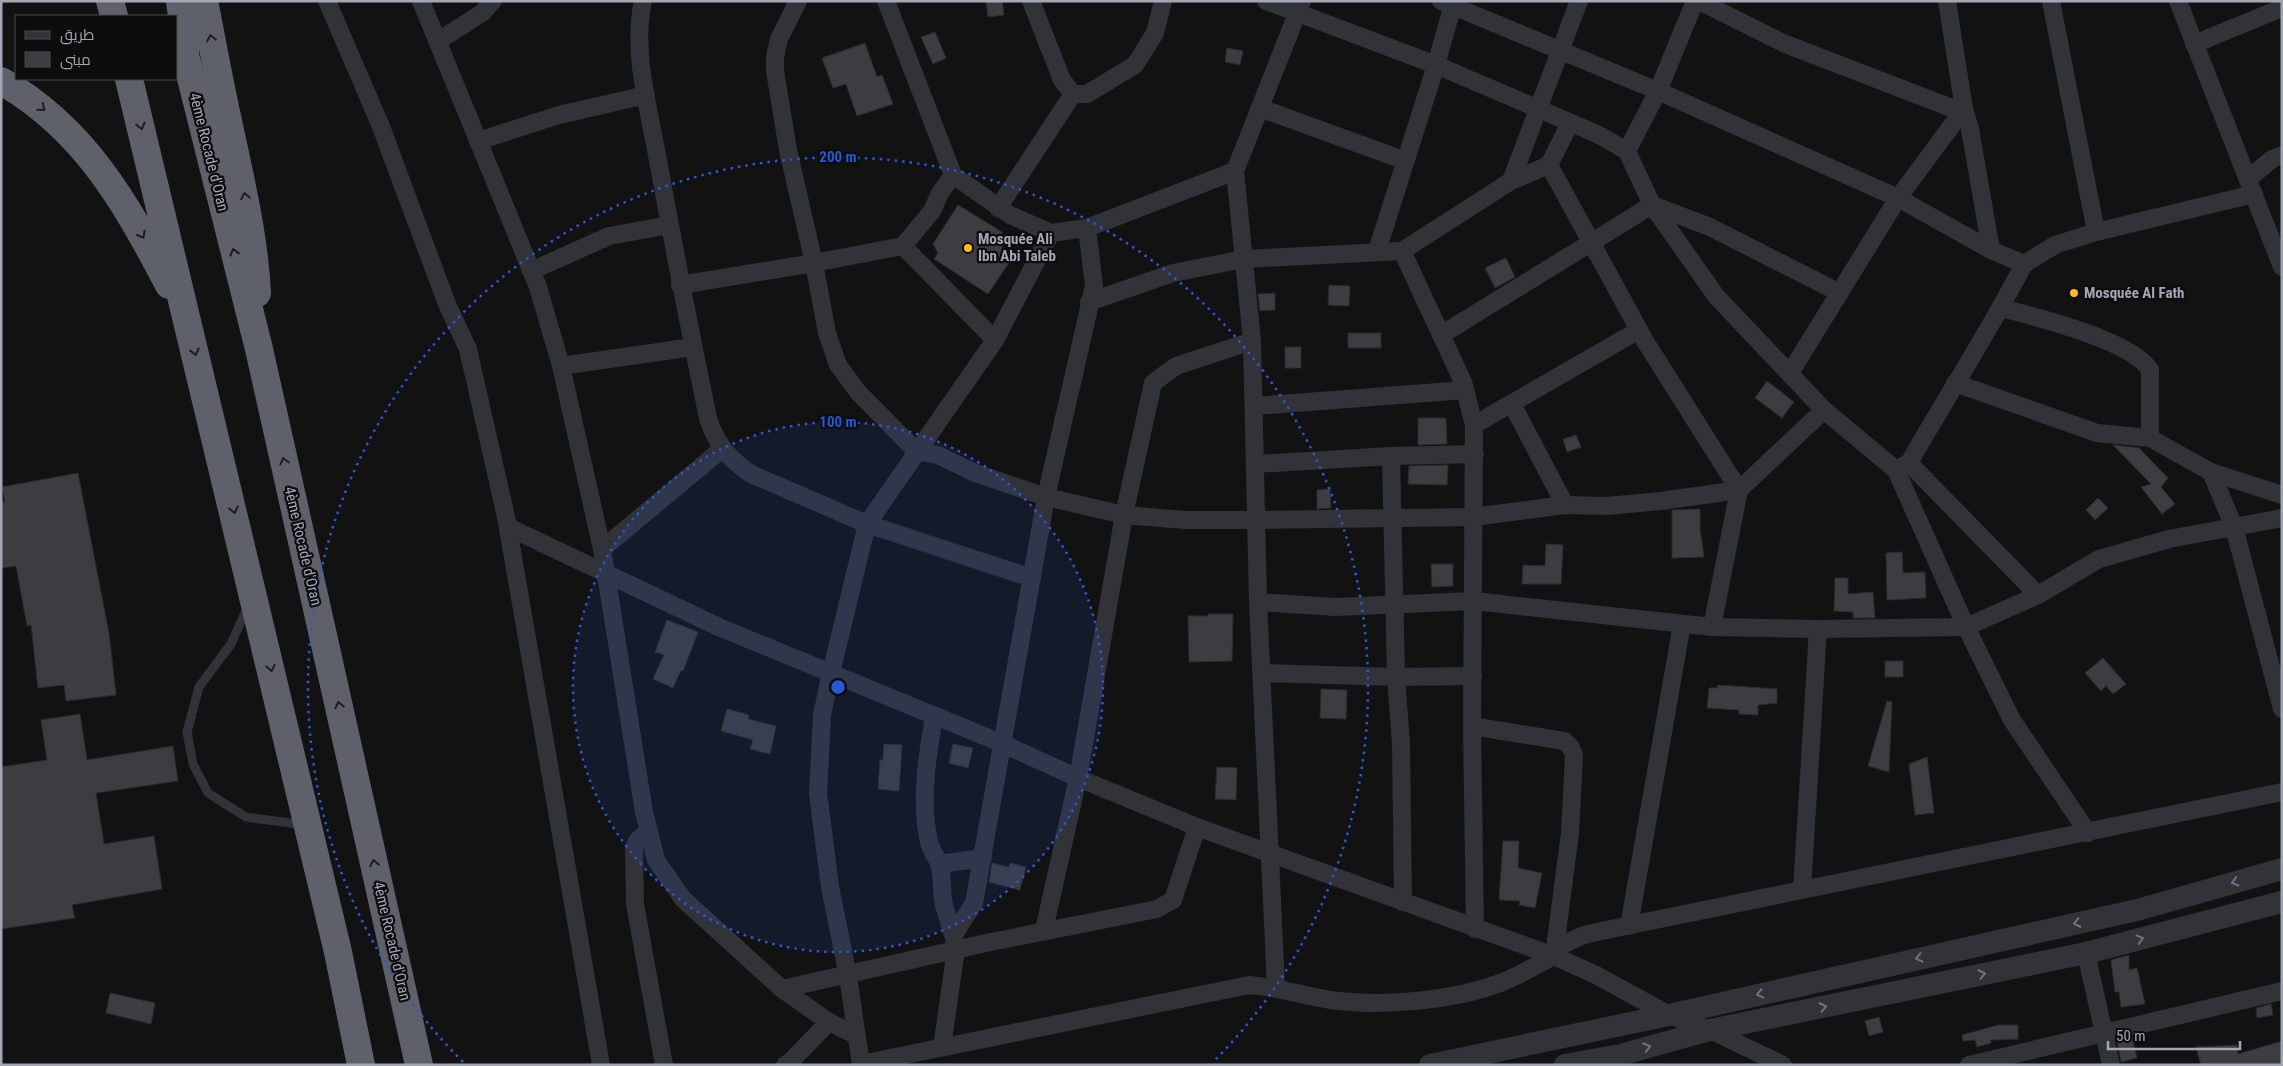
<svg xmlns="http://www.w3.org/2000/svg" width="2283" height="1066" font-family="'Roboto Condensed',Cairo,sans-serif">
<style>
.building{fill:#3c3c41;stroke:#2c2b30}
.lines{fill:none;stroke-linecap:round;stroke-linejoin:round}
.service{stroke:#323339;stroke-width:9}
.minor{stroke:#323339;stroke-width:18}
.tertiary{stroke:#323339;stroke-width:22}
.motorway{stroke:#5e616a;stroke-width:28}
.oneway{stroke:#1d1e20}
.oneway2{stroke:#70737d}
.ring{fill:none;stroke:#2a57d4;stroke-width:2.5;stroke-dasharray:2.5 5}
.poi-dot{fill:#ffba1e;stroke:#0d0d0e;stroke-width:2}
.labels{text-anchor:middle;stroke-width:4.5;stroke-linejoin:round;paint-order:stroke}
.street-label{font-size:15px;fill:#a2a7b5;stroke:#0d0d0e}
.poi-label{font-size:15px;font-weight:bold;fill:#a2a7b5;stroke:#0d0d0e;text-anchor:start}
.centre{fill:#2a57d4;stroke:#0d0d0e;stroke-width:2.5}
.ring-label{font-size:15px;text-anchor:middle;font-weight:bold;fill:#2a57d4;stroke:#0d0d0e;stroke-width:4.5;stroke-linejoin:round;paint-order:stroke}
</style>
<rect width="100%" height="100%" fill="#121213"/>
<g class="building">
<polygon points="986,1 1002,1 1004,15 988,17"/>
<polygon points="935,32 946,58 933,64 921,37"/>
<polygon points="865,43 877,77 882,75 893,104 857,116 846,84 833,88 822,58"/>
<polygon points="1227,48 1243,51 1240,65 1225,62"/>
<polygon points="958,205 1002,232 1002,251 1016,252 988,294 934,259 938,253 933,244"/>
<polygon points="1506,258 1515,277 1495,288 1485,268"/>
<polygon points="1329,285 1350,286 1349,306 1328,305"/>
<polygon points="1275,293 1275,310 1260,311 1258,294"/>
<rect x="1348" y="333" width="33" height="15"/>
<rect x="1285" y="347" width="16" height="21"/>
<polygon points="1767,381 1794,402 1782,418 1755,398"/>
<polygon points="1418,418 1446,418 1447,444 1418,445"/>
<polygon points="1576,435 1581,447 1567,452 1563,439"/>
<polygon points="2113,445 2139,448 2168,478 2161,487 2175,504 2162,514 2141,487 2151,484"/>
<polygon points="1448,465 1447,485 1408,484 1409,466"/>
<polygon points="78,473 109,633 116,695 66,701 64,685 38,688 31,625 27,626 16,566 1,568 1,502 5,502 2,487"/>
<polygon points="1330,489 1331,508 1317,509 1317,490"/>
<polygon points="2098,498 2108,508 2095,520 2086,510"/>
<polygon points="1700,509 1700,529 1704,557 1672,558 1672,510"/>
<polygon points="1546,544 1563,545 1561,584 1522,584 1523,565 1545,566"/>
<polygon points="1902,552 1903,573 1925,572 1926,598 1887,600 1886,553"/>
<polygon points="1431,564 1453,564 1453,586 1432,587"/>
<polygon points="1835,578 1848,578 1848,594 1873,592 1875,618 1853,618 1853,612 1834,611"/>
<polygon points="1208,614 1233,614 1232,661 1189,662 1188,616 1208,616"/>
<polygon points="667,620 698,632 683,671 681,670 673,688 653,679 664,655 655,652"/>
<polygon points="2103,658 2126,684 2113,694 2106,686 2101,691 2085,673"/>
<rect x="1885" y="661" width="18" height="16"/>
<polygon points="1718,685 1777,689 1777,703 1758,705 1758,715 1739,714 1739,710 1707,708 1709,688 1717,688"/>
<polygon points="1321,689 1347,690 1346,719 1320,718"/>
<polygon points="1887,701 1892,702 1889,772 1868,766"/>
<polygon points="727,709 749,715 748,719 776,726 770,754 750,749 753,740 721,731"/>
<polygon points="80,714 87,760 173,746 178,781 96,793 104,844 154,836 162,889 72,905 75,918 1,929 1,767 47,760 41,720"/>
<polygon points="884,744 902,745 899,791 878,789 880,760 883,760"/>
<polygon points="953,744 973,748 968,768 949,763"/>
<polygon points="1927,757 1934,813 1915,815 1909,764"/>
<polygon points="1217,767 1237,768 1236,800 1215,799"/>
<polygon points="1503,841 1519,841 1518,868 1542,873 1535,908 1519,905 1520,901 1499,900"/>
<polygon points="992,863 1009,867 1010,863 1026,867 1020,890 989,882"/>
<polygon points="2129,955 2129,970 2137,968 2145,1004 2121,1007 2119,992 2115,992 2111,960"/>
<polygon points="110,993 155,1003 151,1024 106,1013"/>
<polygon points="2271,1004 2273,1015 2257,1018 2256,1008"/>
<polygon points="1879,1017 1883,1032 1869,1036 1865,1021"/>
<polygon points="1998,1025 2018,1025 2018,1039 1990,1040 1991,1043 1977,1047 1975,1040 1963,1041 1962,1035"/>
<polygon points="2132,1037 2137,1058 2121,1062 2117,1041"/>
<polygon points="2282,1041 2282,1065 2201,1065 2196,1047 2237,1045 2238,1054"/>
</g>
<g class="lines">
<polyline class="service" points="248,606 231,644 199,687 187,732 193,764 208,793 246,817 305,825"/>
<g class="minor">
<polyline points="327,1 380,124 447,304 468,349 506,517 601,1065"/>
<polyline points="421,1 538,287 561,366 602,549 644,812 656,860 683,899 782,989 829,1022 857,1036"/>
<path d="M643,1C632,51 648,105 657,155C673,243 690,331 708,418C716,444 729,459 751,474L867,524L1032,578"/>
<polyline points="798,1 779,39 775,57 775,71 788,150 814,263 827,333 838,365 858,392 916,451 938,455 975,473 1046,497 1124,515 1185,520 1257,520 1473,517 1565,505 1607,506 1661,501 1739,490 1824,410"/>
<polyline points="886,1 953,175 1010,215 1051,233 1087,228 1235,171"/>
<polyline points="1031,1 1062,80 1073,94 1087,94 1135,65 1155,33 1163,1"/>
<polyline points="1266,1 1436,65 1597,134 1627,151 1652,205 1716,296 1824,410 1896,470 1966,627 2012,720 2088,833"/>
<polyline points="1441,1 1658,91 1898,198 1991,250 2024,264 2055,245 2096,232 2254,194"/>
<polyline points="1699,1 1783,43 1949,107 1964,109 1898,198 1790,373"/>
<polyline points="1947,1 1964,109 1970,129 1991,250"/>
<polyline points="2051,1 2096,232"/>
<polyline points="2178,1 2282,267"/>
<polyline points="438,41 482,13 493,1"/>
<polyline points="2194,44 2282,8"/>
<polyline points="1260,108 1406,161"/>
<polyline points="478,141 559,115 646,95"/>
<polyline points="1627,151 1658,91 1695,1"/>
<polyline points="1549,165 1645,341 1739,490 1712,627"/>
<polyline points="2248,179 2272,159 2282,155"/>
<polyline points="1511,181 1579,1"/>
<polyline points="998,208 1073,94"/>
<polyline points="903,246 932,211 940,193 953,175"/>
<polyline points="1377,251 1436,65 1454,1"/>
<polyline points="1402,251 1463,382 1474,425 1472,726 1475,929"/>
<polyline points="531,271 609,236 669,225"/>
<polyline points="680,285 814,263 903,246 995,340"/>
<polyline points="1089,302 1173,273 1244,259 1402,251 1511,181 1549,165 1570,123"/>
<path d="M2001,308C2037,317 2131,340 2150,370V438"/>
<polyline points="1441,335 1652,205 1710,227 1840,293"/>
<polyline points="561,366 693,347"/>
<polyline points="1955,383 2097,433 2150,438 2211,472 2282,495"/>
<polyline points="1512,404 1565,505"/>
<polyline points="1255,406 1465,390"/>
<polyline points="1474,425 1639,330"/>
<polyline points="1391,456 1396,677 1401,744 1403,902"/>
<polyline points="1909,463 2038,595"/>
<polyline points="1256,464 1391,456 1475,454"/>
<path d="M1896,470L1909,463C1947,396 1989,332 2024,264"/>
<polyline points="2211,472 2234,527 2282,709"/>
<polyline points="508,527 721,628 1001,743 1078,778 1197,827 1554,956 1596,975 1669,1015 1710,1030 1783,1065"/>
<polyline points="602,549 722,449"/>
<polyline points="1258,602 1336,607 1474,601 1712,627 1818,629 1966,627 2038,595 2099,559 2169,539 2282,518"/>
<polyline points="1263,673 1396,677 1473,676"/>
<path d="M934,717C927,757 920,802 929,842C931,850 936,856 939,863C943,876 941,891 944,905C948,920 954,933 956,949L942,1047"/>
<polyline points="649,831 638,840 634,848 635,904 664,1065"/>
<polyline points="939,864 983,858"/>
<polyline points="1802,890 1818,629"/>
<polyline points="1629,926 1682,624"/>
<polyline points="1044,930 1078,778 1124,515 1153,383 1176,366 1252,341"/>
<polyline points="954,935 974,903 1046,497 1094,286 1087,228"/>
<polyline points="1555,948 1584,935 1606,930 2282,792"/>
<polyline points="2086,953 2111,1065"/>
<polyline points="1276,987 1258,602 1252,341 1235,171 1302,1"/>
<polyline points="782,989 986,943 1157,909 1173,900 1197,827"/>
<path d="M861,1064L1249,985C1279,987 1303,996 1331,1000C1381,1007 1452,1001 1500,983C1519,976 1536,965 1554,956L1570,833L1574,755L1570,746L1564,741L1472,726"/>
<polyline points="785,1065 789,1063 829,1022"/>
<polyline points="861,1065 848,976 830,887 818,793 822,715 831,673 867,524 995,340 1051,233"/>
<polyline points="1969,1065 2282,991"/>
</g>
<g class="tertiary">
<polyline points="1430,1065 1669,1015 2137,910 2282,869"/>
<polyline points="1565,1065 1620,1055 1710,1030 2086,953 2282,902"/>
</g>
<g class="motorway">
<polyline points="110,1 114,16"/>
<polyline points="180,1 186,48"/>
<path d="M204,1C212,41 219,81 228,121C240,178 254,234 257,293"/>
<polyline points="176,30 187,62 259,349 419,1065"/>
<polyline points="129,79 338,952 361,1065"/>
<path d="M1,81C84,128 126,203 169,285"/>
</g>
</g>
<defs><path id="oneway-chevron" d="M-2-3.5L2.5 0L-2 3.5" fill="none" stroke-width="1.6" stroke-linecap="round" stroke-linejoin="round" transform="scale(1.25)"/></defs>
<g class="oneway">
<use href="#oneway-chevron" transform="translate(211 38) rotate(-101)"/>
<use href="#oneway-chevron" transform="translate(42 108) rotate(39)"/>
<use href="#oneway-chevron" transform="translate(141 126) rotate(76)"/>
<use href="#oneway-chevron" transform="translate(245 196) rotate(-101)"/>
<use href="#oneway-chevron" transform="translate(142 235) rotate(60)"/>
<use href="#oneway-chevron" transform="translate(234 252) rotate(-104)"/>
<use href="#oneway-chevron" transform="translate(195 352) rotate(76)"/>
<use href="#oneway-chevron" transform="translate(284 461) rotate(-103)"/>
<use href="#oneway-chevron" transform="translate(234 510) rotate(77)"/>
<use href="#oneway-chevron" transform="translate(271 668) rotate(77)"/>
<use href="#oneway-chevron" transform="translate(339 705) rotate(-103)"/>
<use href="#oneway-chevron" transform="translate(374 863) rotate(-102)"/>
</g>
<g class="oneway2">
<use href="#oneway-chevron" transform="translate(2235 882) rotate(164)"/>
<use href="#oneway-chevron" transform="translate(2077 923) rotate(168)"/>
<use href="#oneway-chevron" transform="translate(2140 939) rotate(-15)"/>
<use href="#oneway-chevron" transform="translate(1919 958) rotate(167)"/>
<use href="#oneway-chevron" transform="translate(1982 974) rotate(-12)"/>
<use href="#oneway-chevron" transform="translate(1760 994) rotate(167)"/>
<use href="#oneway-chevron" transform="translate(1823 1007) rotate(-12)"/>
<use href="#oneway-chevron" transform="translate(1647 1047) rotate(-16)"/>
</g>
<circle cx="838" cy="687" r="265" fill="#2a57d4" fill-opacity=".12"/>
<g class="ring">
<circle cx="838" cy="687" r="265"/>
<path d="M463 1062A530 530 0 1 1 1213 1062"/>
</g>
<g class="poi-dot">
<circle cx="968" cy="248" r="5"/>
<circle cx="2074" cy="293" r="5"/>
</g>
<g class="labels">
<g class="street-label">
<text transform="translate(209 152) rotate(76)" y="5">4ème Rocade d'Oran</text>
<text transform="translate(303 546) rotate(77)" y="5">4ème Rocade d'Oran</text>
<text transform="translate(392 941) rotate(77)" y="5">4ème Rocade d'Oran</text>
</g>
<g class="poi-label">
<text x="978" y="244">Mosquée Ali<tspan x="978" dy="17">Ibn Abi Taleb</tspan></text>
<text x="2084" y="298">Mosquée Al Fath</text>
</g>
</g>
<circle cx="838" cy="687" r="8" class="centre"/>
<g class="ring-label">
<text x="838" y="162">200 m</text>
<text x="838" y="427">100 m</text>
</g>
<rect width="2283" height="1066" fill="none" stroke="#a2a7b5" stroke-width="5"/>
<rect x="15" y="15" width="162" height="65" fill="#0d0d0e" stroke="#494b51"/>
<rect x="25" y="31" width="25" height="8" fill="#323339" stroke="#494b51"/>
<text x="60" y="40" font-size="15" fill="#a2a7b5">طريق</text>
<rect x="25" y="52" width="25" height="15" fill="#3c3c41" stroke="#494b51"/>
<text x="60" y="65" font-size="15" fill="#a2a7b5">مبنى</text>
<path d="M2108 1041v8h132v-8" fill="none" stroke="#a2a7b5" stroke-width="2.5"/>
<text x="2116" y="1041" font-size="15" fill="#a2a7b5" stroke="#0d0d0e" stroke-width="4" paint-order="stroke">50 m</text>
</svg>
